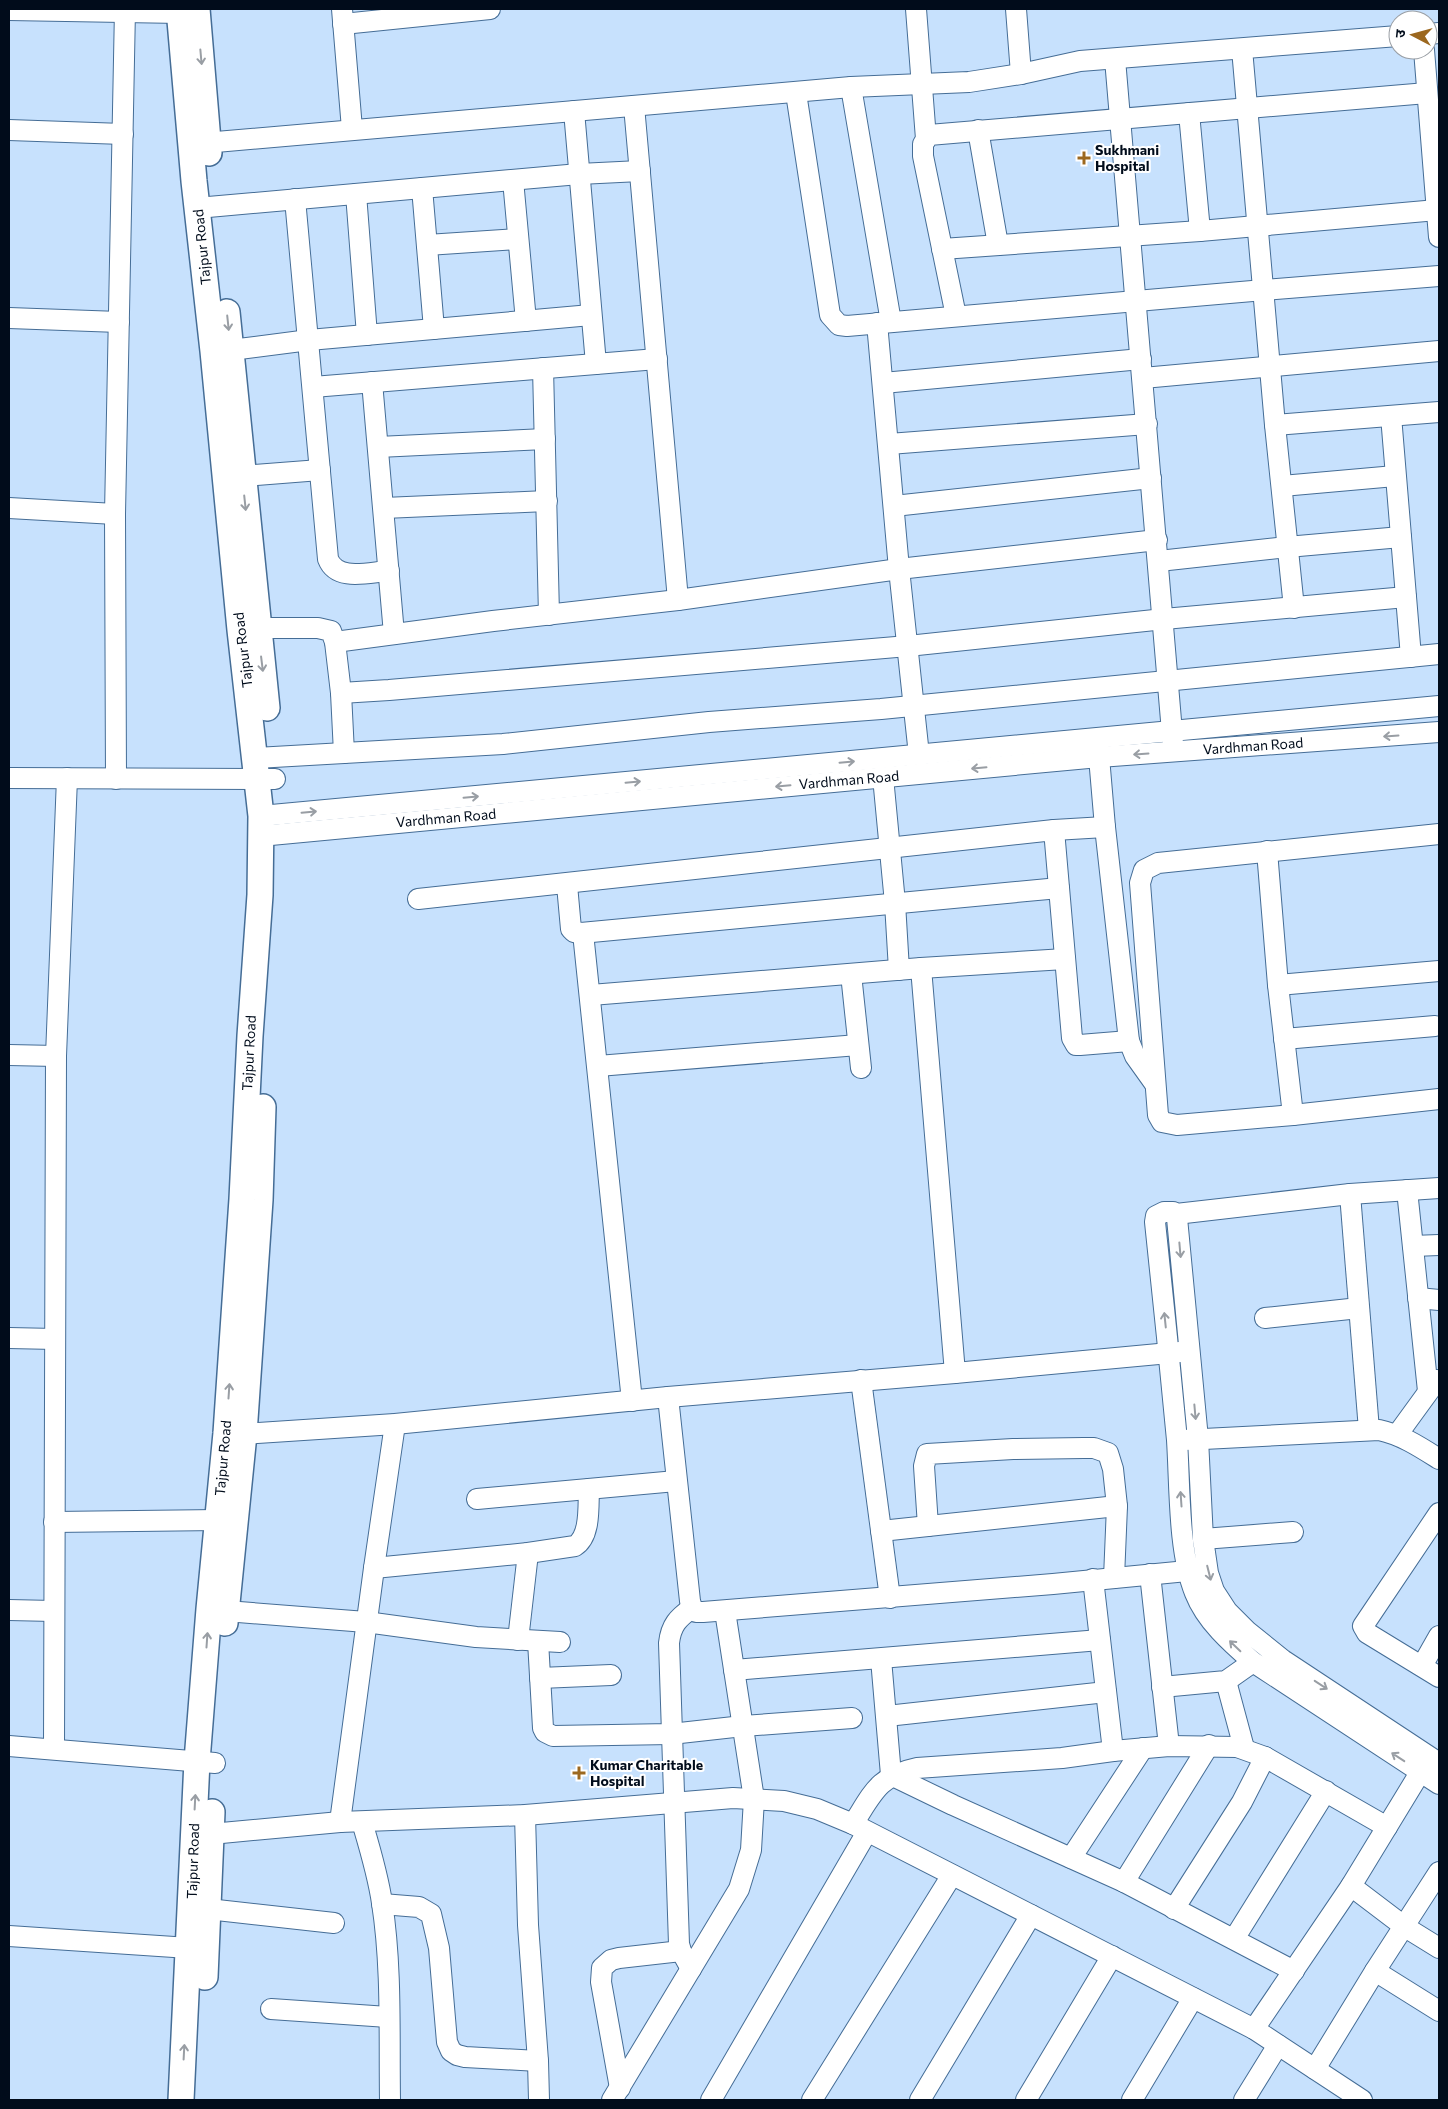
<svg xmlns="http://www.w3.org/2000/svg" width="1448" height="2109" font-family="Commissioner,'Noto Sans Devanagari',sans-serif">
<style>
.lines{fill:none;stroke-linecap:round;stroke-linejoin:round}
.minor-casing{stroke:#456d96;stroke-width:22}
.major-casing{stroke:#456d96;stroke-width:28}
.minor{stroke:#fff;stroke-width:20}
.major{stroke:#fff;stroke-width:25}
.oneway{stroke:#999ea4}
.poi-dot{fill:#9c681f;stroke:#fff;stroke-width:2}
.labels{text-anchor:middle;stroke-width:4;stroke-linejoin:round;paint-order:stroke}
.poi-label{font-size:14px;font-weight:bold;fill:#010c1b;stroke:#fff;text-anchor:start}
.street-label{font-size:14px;fill:#010c1b;stroke:#fff}
</style>
<rect width="100%" height="100%" fill="#c7e1fd"/>
<g class="lines">
<defs>
<g id="minor">
<polyline points="342,9 352,129"/>
<polyline points="916,9 926,139"/>
<polyline points="1016,9 1021,74"/>
<polyline points="9,10 180,13"/>
<polyline points="343,24 490,9"/>
<polyline points="1428,34 1439,33"/>
<polyline points="1242,49 1275,425 1294,608"/>
<polyline points="1424,50 1439,237"/>
<polyline points="1115,59 1173,744"/>
<polyline points="851,87 891,322"/>
<polyline points="796,93 830,315 839,325 847,326 1264,290 1439,276"/>
<polyline points="634,106 678,600"/>
<polyline points="574,111 596,364"/>
<polyline points="1189,113 1200,231"/>
<polyline points="9,130 123,134"/>
<polyline points="978,130 998,245"/>
<polyline points="193,144 851,87 969,82 1021,74 1080,61 1398,36"/>
<polyline points="513,180 526,321"/>
<polyline points="422,188 434,329"/>
<polyline points="356,194 367,335"/>
<path d="M295,199L328,559C337,582 369,572 389,571"/>
<polyline points="197,208 579,174 640,171"/>
<polyline points="427,245 518,239"/>
<polyline points="942,249 1200,231 1437,210"/>
<polyline points="956,316 923,156 923,144 929,135 1427,93"/>
<polyline points="9,318 119,322"/>
<polyline points="877,323 899,569 919,755"/>
<polyline points="231,350 309,340 591,315"/>
<polyline points="543,368 549,615"/>
<polyline points="1143,378 1439,351"/>
<polyline points="372,382 394,634"/>
<polyline points="883,383 1141,359"/>
<polyline points="313,387 657,359"/>
<polyline points="1391,416 1411,657"/>
<polyline points="1275,425 1439,412"/>
<polyline points="889,444 1147,424"/>
<polyline points="378,447 545,439"/>
<polyline points="243,476 320,470"/>
<polyline points="1282,486 1395,476"/>
<polyline points="894,506 1151,478"/>
<polyline points="9,508 115,514"/>
<polyline points="384,508 547,501"/>
<polyline points="1159,561 1287,547 1401,537"/>
<polyline points="258,628 318,628 331,631 335,642 341,693 344,753"/>
<polyline points="335,642 493,621 678,600 899,569 1157,540"/>
<polyline points="341,693 389,690 908,646 1164,619 1406,597"/>
<polyline points="1099,757 1105,827 1129,1041 1135,1056 1155,1084"/>
<polyline points="256,758 503,744 709,722 881,709 1439,654"/>
<polyline points="883,777 895,903 899,970"/>
<polyline points="9,778 275,779"/>
<polyline points="116,779 115,514 125,9"/>
<polyline points="261,816 1439,706"/>
<polyline points="1054,830 1105,827"/>
<polyline points="1439,834 1158,863 1144,870 1140,883 1158,1115 1162,1122 1177,1125 1293,1115 1439,1099"/>
<polyline points="260,836 1099,757 1439,732"/>
<polyline points="1267,851 1278,985 1293,1115"/>
<polyline points="567,885 571,929 574,932 581,933 1059,888"/>
<path d="M418,899C630,878 842,851 1054,830L1072,1038L1076,1045H1080L1129,1041"/>
<polyline points="583,933 632,1401"/>
<polyline points="921,968 955,1373"/>
<polyline points="851,974 861,1068"/>
<polyline points="1278,985 1439,971"/>
<polyline points="591,995 921,968 1065,959"/>
<polyline points="1284,1039 1435,1026"/>
<polyline points="9,1055 56,1056"/>
<polyline points="598,1066 858,1045"/>
<polyline points="1407,1190 1428,1391"/>
<polyline points="1350,1194 1369,1430"/>
<polyline points="1176,1214 1350,1194 1439,1188"/>
<polyline points="1413,1246 1439,1245"/>
<polyline points="1418,1298 1439,1300"/>
<polyline points="1265,1318 1359,1308"/>
<polyline points="9,1338 55,1339"/>
<polyline points="861,1380 890,1598"/>
<polyline points="668,1397 690,1601 692,1608 696,1612 703,1612 1053,1584 1187,1571"/>
<polyline points="244,1434 395,1424 668,1397 955,1373 1180,1352"/>
<polyline points="1397,1435 1437,1380"/>
<path d="M1184,1440L1379,1430C1402,1435 1420,1447 1439,1459"/>
<polyline points="477,1499 676,1481"/>
<polyline points="1439,1513 1363,1626 1367,1633 1439,1677"/>
<polyline points="54,1522 218,1520"/>
<polyline points="928,1526 924,1466 927,1454 1013,1449 1084,1448 1094,1448 1108,1453 1113,1469 1117,1506 1114,1578"/>
<polyline points="881,1531 1117,1506"/>
<polyline points="1203,1539 1293,1532"/>
<path d="M374,1568L528,1553L575,1546C591,1536 588,1506 589,1489"/>
<polyline points="1150,1574 1169,1746"/>
<polyline points="1093,1579 1113,1751"/>
<polyline points="9,1610 53,1611"/>
<polyline points="226,1611 366,1622 476,1637 560,1642"/>
<polyline points="518,1640 528,1553"/>
<polyline points="538,1641 543,1728 545,1732 553,1736 671,1734 743,1726 852,1718"/>
<polyline points="881,1659 891,1775 953,1805 1124,1882 1294,1971"/>
<polyline points="1422,1666 1439,1636"/>
<polyline points="734,1670 1100,1640"/>
<polyline points="540,1678 611,1675"/>
<polyline points="1226,1681 1244,1748"/>
<polyline points="1162,1687 1226,1681 1253,1662"/>
<polyline points="887,1716 1106,1692"/>
<polyline points="9,1746 215,1763"/>
<polyline points="54,1749 56,1056 67,778"/>
<path d="M1439,1763L1283,1660L1247,1631L1227,1611L1214,1591L1208,1573L1203,1539L1198,1439L1177,1218L1173,1212H1164L1156,1216L1155,1222C1163,1295 1170,1367 1177,1440C1180,1486 1178,1551 1195,1593C1206,1621 1231,1643 1253,1662L1439,1784"/>
<polyline points="525,1815 528,1925 538,2061 539,2100"/>
<polyline points="340,1822 374,1568 395,1424"/>
<path d="M362,1822C370,1849 378,1875 382,1903C392,1967 389,2036 390,2100"/>
<path d="M853,1824C873,1793 878,1776 917,1768L1062,1758L1113,1751L1169,1746L1237,1747L1265,1757L1387,1827"/>
<polyline points="211,1834 340,1822 525,1815 733,1798 784,1801 817,1809 853,1824 1254,2029 1362,2100"/>
<polyline points="1071,1858 1143,1748"/>
<polyline points="1124,1882 1209,1745"/>
<polyline points="1351,1886 1405,1927 1439,1948"/>
<polyline points="382,1904 419,1907 431,1914 439,1948 447,2042 451,2051 457,2055 465,2057 538,2061"/>
<polyline points="208,1909 334,1923"/>
<polyline points="1174,1909 1242,1802 1265,1757"/>
<polyline points="9,1936 189,1948"/>
<polyline points="1234,1939 1326,1791"/>
<path d="M691,1969L681,1951L679,1944L669,1643C671,1625 678,1618 692,1608"/>
<polyline points="1375,1971 1439,2011"/>
<polyline points="271,2009 388,2017"/>
<polyline points="1254,2029 1351,1886 1421,1771"/>
<polyline points="1315,2069 1375,1971 1439,1872"/>
<polyline points="620,2088 601,1982 602,1968 611,1960 619,1958 681,1951"/>
<polyline points="612,2100 739,1889 751,1850 754,1799 725,1611"/>
<polyline points="711,2100 867,1832"/>
<polyline points="812,2100 952,1875"/>
<polyline points="920,2100 1031,1915"/>
<polyline points="1026,2100 1112,1956"/>
<polyline points="1132,2100 1193,1998"/>
<polyline points="1244,2100 1278,2045"/>
</g>
<g id="major">
<polyline points="179,9 194,181 213,351 240,630 261,816 260,895 250,1036 242,1199 226,1433 209,1609 197,1761 181,2100"/>
<polyline points="197,9 209,153"/>
<polyline points="227,312 267,708"/>
<polyline points="225,1623 244,1434 260,1200 263,1107"/>
<polyline points="205,1977 212,1812"/>
</g>
</defs>
<use href="#minor" class="minor-casing"/>
<use href="#major" class="major-casing"/>
<use href="#minor" class="minor"/>
<use href="#major" class="major"/>
</g>
<defs><path id="oneway-shaft" d="M-6 0H5M1.5-3L5.5 0L1.5 3" fill="none" stroke-width="1.6" stroke-linecap="round" stroke-linejoin="round" transform="scale(1.25)"/></defs>
<g class="oneway">
<use href="#oneway-shaft" transform="translate(201 57) rotate(85)"/>
<use href="#oneway-shaft" transform="translate(228 323) rotate(84)"/>
<use href="#oneway-shaft" transform="translate(245 503) rotate(84)"/>
<use href="#oneway-shaft" transform="translate(262 664) rotate(83)"/>
<use href="#oneway-shaft" transform="translate(1391 736) rotate(176)"/>
<use href="#oneway-shaft" transform="translate(1141 754) rotate(176)"/>
<use href="#oneway-shaft" transform="translate(847 762) rotate(-5)"/>
<use href="#oneway-shaft" transform="translate(979 768) rotate(175)"/>
<use href="#oneway-shaft" transform="translate(633 782) rotate(-5)"/>
<use href="#oneway-shaft" transform="translate(783 786) rotate(175)"/>
<use href="#oneway-shaft" transform="translate(471 797) rotate(-5)"/>
<use href="#oneway-shaft" transform="translate(309 812) rotate(-5)"/>
<use href="#oneway-shaft" transform="translate(1180 1250) rotate(85)"/>
<use href="#oneway-shaft" transform="translate(1165 1320) rotate(-96)"/>
<use href="#oneway-shaft" transform="translate(229 1391) rotate(-86)"/>
<use href="#oneway-shaft" transform="translate(1195 1412) rotate(85)"/>
<use href="#oneway-shaft" transform="translate(1181 1499) rotate(-94)"/>
<use href="#oneway-shaft" transform="translate(1209 1573) rotate(76)"/>
<use href="#oneway-shaft" transform="translate(207 1640) rotate(-86)"/>
<use href="#oneway-shaft" transform="translate(1235 1646) rotate(-136)"/>
<use href="#oneway-shaft" transform="translate(1321 1685) rotate(33)"/>
<use href="#oneway-shaft" transform="translate(1398 1757) rotate(-147)"/>
<use href="#oneway-shaft" transform="translate(195 1802) rotate(-87)"/>
<use href="#oneway-shaft" transform="translate(184 2052) rotate(-87)"/>
</g>
<g class="poi-dot">
<path d="M1081.5 150.5h5v5h5v5h-5v5h-5v-5h-5v-5h5z"/>
<path d="M576.5 1765.5h5v5h5v5h-5v5h-5v-5h-5v-5h5z"/>
</g>
<g class="labels">
<g class="poi-label">
<text x="1095" y="155">Sukhmani<tspan x="1095" dy="16">Hospital</tspan></text>
<text x="590" y="1770">Kumar Charitable<tspan x="590" dy="16">Hospital</tspan></text>
</g>
<g class="street-label">
<text transform="translate(202 247) rotate(-96)" y="5">Tajpur Road</text>
<text transform="translate(243 650) rotate(-97)" y="5">Tajpur Road</text>
<text transform="translate(1253 746) rotate(-4)" y="5">Vardhman Road</text>
<text transform="translate(849 780) rotate(-5)" y="5">Vardhman Road</text>
<text transform="translate(446 818) rotate(-5)" y="5">Vardhman Road</text>
<text transform="translate(249 1053) rotate(-87)" y="5">Tajpur Road</text>
<text transform="translate(223 1458) rotate(-85)" y="5">Tajpur Road</text>
<text transform="translate(193 1861) rotate(-88)" y="5">Tajpur Road</text>
</g>
</g>
<rect width="1448" height="2109" fill="none" stroke="#010c1b" stroke-width="20"/>
<g transform="translate(1413 35) rotate(276)"><circle r="24" fill="#ffffff" stroke="#999ea4"/>
<path d="M0-4L9 19L0 12L-9 19Z" fill="#9c681f"/>
<text y="-8" font-size="14" font-weight="bold" text-anchor="middle" fill="#010c1b">उ</text>
</g>
</svg>
